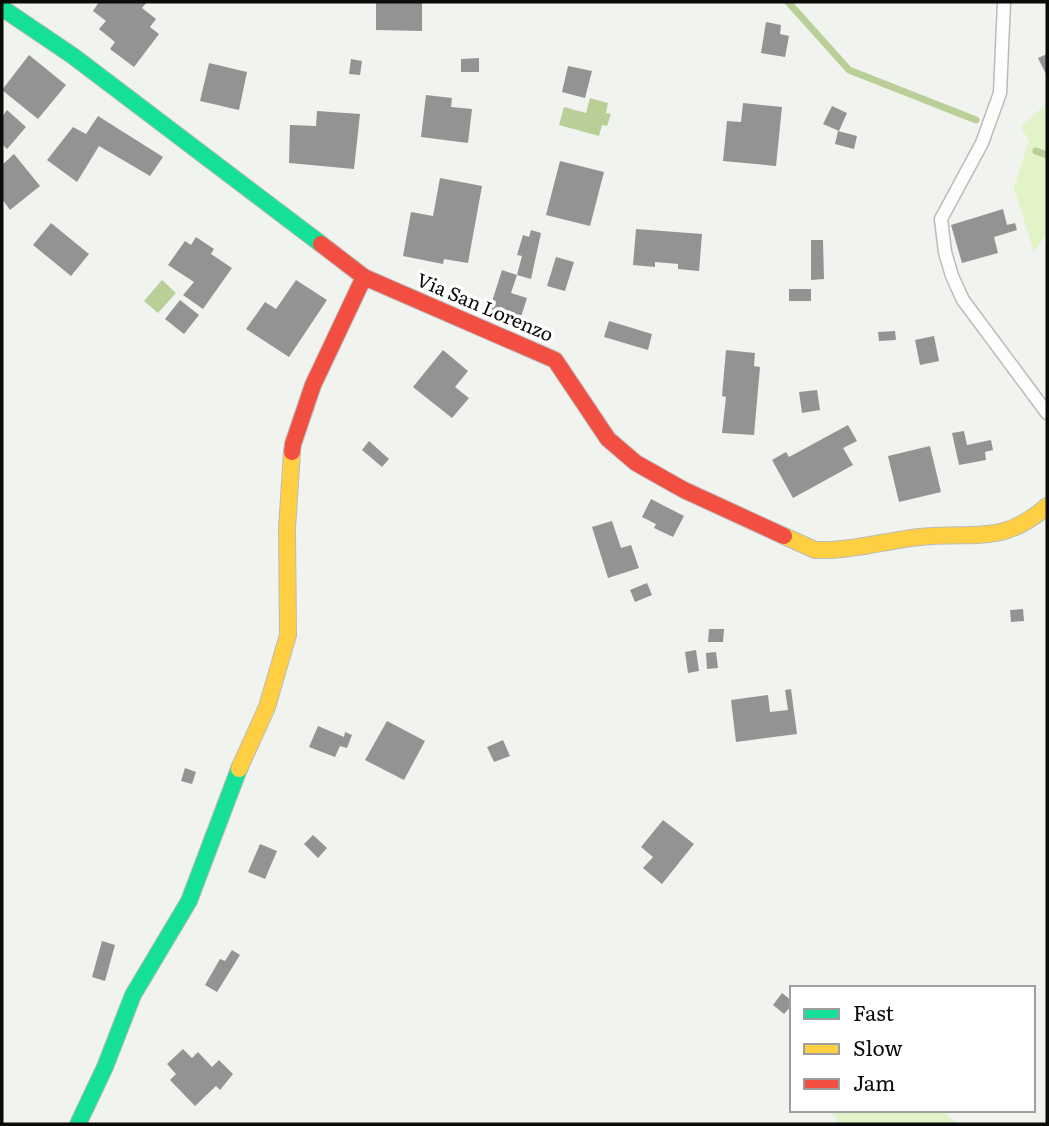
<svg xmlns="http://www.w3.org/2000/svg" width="1049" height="1126" font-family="Literata,serif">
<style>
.green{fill:#e1f3c7}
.water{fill:#bacf98}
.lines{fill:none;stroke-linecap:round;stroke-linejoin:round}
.stream{stroke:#bacf98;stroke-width:7}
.building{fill:#929493}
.lane-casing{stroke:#bbbcba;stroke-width:15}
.fast-casing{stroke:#bbbcba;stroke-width:18}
.slow-casing{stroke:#bbbcba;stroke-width:18}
.jam-casing{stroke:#bbbcba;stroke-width:18}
.lane{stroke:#fdfdfd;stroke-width:12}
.fast{stroke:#16e098;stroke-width:16}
.slow{stroke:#ffcf43;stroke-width:16}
.jam{stroke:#f24e42;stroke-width:16}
.labels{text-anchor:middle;stroke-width:7;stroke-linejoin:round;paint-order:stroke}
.street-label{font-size:19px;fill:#0b0c0a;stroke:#fff}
</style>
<rect width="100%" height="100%" fill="#f1f3ef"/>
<g class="green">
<polygon points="1047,103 1047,233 1034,252 1014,187 1029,141 1021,127"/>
<polygon points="831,1110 943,1110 957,1124 840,1124"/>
</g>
<g class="water">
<polygon points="590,98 608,103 606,113 611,114 607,126 602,125 599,136 559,125 564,107 586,113"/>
<polygon points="162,280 176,293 158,313 144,301"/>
</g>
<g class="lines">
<g class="stream">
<polyline points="788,2 849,70 976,120"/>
<polyline points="1036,151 1047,155"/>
</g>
</g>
<g class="building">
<polygon points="99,2 147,2 142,8 156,19 150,27 159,34 134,67 110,49 115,42 99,29 106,21 93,11"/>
<polygon points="376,2 422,2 422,31 376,30"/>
<polygon points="766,22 781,25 780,34 789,36 785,57 761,53"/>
<polygon points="1047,54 1047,76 1038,58"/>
<polygon points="29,55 66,85 38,119 2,90"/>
<polygon points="479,58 479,72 461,72 461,59"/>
<polygon points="351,59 362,61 360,75 349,74"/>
<polygon points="209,63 247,72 239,110 200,101"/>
<polygon points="568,66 592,71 585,98 562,92"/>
<polygon points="426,95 452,98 451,107 472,109 468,143 421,137"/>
<polygon points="743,103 782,107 776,166 723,161 727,121 741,122"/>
<polygon points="832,106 847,113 839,131 823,124"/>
<polygon points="7,110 26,127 7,149 2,144 2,117"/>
<polygon points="317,111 360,114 354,169 289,163 290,125 316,126"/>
<polygon points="98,116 163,157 150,176 99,146 77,182 47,160 73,127 86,134"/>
<polygon points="838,131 857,136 854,149 835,144"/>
<polygon points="14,154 40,186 10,210 2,199 2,165"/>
<polygon points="560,161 604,172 590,226 546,215"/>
<polygon points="440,178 482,186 468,263 444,259 443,264 403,256 411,212 433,216"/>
<polygon points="1003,209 1007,225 1015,223 1017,230 994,237 998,253 962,263 951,225"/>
<polygon points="51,223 89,254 71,276 33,245"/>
<polygon points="636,229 702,234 699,271 678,269 678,264 655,262 655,267 633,265"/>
<polygon points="531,230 541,233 531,279 517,275 522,256 517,255 523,235 529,237"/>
<polygon points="196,237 214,249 211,254 232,268 203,309 183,295 194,282 168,265 185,241 191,245"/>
<polygon points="811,240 823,240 824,279 811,280"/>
<polygon points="556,257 574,262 565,291 547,286"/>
<polygon points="502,270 517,275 511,293 527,298 520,320 489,311"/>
<polygon points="296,280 327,300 289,357 246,329 265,302 276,309"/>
<rect x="789" y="289" width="22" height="12"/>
<polygon points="180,300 199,315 184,334 165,319"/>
<polygon points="609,321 652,334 648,350 604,337"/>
<polygon points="895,331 896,340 879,341 878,332"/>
<polygon points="934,336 939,361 920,365 915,340"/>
<polygon points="443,350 468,371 455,387 469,398 452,418 413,387"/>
<polygon points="726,350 755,353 754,366 760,367 754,435 722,433 726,397 722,396"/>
<polygon points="817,390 820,410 802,413 799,392"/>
<polygon points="848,425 857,441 843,448 853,465 793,498 772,460 786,452 789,457"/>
<polygon points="964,431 967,445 991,440 993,450 985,452 986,460 959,465 952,433"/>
<polygon points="369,441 389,459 382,467 362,450"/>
<polygon points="930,446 941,492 899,502 888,456"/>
<polygon points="651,499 684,516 673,537 654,528 656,524 642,517"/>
<polygon points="612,521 621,548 631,545 639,568 608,578 592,527"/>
<polygon points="647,583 652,595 635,602 630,590"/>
<polygon points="1023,609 1024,621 1011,622 1010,610"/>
<polygon points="709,629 724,629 723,642 708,642"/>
<polygon points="696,650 699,671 688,673 685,652"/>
<polygon points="716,652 718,668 707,669 706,653"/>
<polygon points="791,689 797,734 736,742 731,700 768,695 770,712 788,710 785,690"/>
<polygon points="387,721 425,741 404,780 365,760"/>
<polygon points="318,726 344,737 345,732 352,735 347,748 340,746 335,757 309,747"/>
<polygon points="503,740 510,756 494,762 487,747"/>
<polygon points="185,768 196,772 192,784 181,781"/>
<polygon points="663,820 694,844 662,884 643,868 653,857 641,847"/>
<polygon points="313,835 327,848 318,858 304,844"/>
<polygon points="260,844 277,851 265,879 248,872"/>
<polygon points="102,941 115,945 105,981 92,977"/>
<polygon points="232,950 240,955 217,992 205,985 220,959 225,961"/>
<polygon points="782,993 792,1001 792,1005 784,1014 773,1005"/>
<polygon points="183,1049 192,1058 198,1052 212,1067 219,1060 233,1074 220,1090 216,1086 195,1106 170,1080 176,1074 167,1064"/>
</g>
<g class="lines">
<defs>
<polyline id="lane" points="1004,2 1000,93 982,143 941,219 945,252 952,276 963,300 1047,413"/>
<g id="fast">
<polyline points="2,8 73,56 321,244"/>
<polyline points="78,1124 105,1067 133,995 189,901 239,769"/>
</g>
<g id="slow">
<path d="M784,536L815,550H829C860,549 890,540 920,537C973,531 1002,546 1047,506"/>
<polyline points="239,769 267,707 288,635 287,528 292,452"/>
</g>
<g id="jam">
<polyline points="321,244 364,277 555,360 608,439 636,463 684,490 784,536"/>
<polyline points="292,452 293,444 313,385 364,277"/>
</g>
</defs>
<use href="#lane" class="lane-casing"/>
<use href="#fast" class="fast-casing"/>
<use href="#slow" class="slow-casing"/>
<use href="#jam" class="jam-casing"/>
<use href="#lane" class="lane"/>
<use href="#fast" class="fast"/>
<use href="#slow" class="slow"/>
<use href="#jam" class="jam"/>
</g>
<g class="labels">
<g class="street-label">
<text transform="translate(485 307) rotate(23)" y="7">Via San Lorenzo</text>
</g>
</g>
<rect width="1049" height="1126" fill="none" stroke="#0b0c0a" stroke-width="7"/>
<rect x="790" y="986" width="245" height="126" fill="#ffffff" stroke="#9d9e9d" stroke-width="2"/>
<rect x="804" y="1009" width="35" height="10" fill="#16e098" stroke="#9d9e9d" stroke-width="2"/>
<text x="853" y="1021" font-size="21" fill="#0b0c0a">Fast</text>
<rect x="804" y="1044" width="35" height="10" fill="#ffcf43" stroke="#9d9e9d" stroke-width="2"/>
<text x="853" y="1056" font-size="21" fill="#0b0c0a">Slow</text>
<rect x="804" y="1079" width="35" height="10" fill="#f24e42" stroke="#9d9e9d" stroke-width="2"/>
<text x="853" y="1091" font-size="21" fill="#0b0c0a">Jam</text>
</svg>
